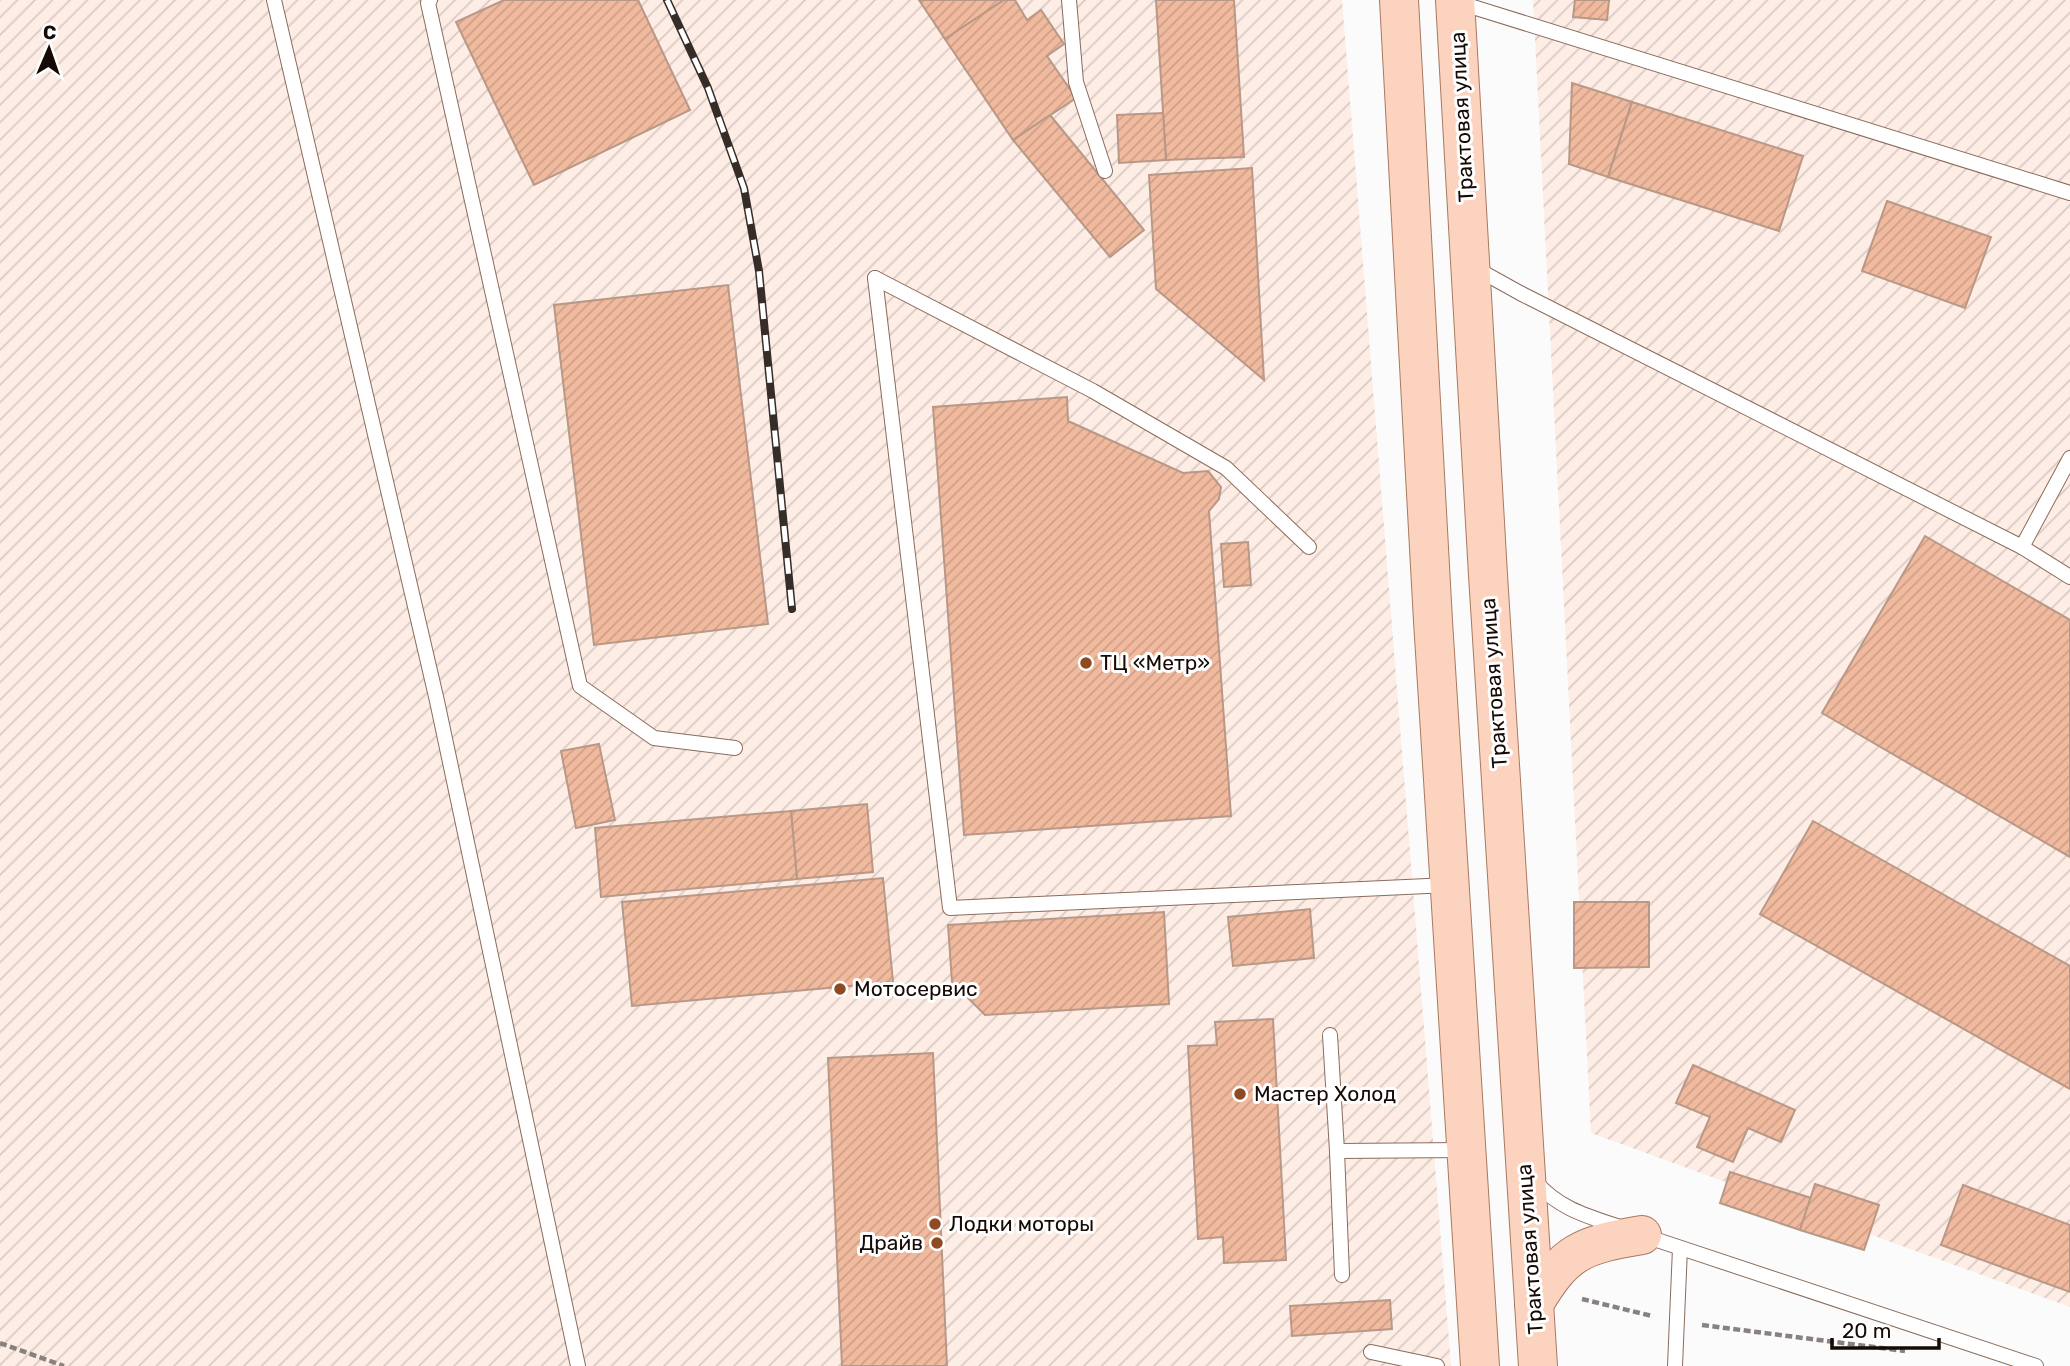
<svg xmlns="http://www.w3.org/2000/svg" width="2070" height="1366" font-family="Rubik,sans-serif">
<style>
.industrial{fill:url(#industrial-furrows)}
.building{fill:url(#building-hatch);stroke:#b89887;stroke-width:2}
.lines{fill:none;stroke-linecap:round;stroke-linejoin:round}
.service-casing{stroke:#8a6c5c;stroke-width:16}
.primary-casing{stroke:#a97961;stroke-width:40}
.path{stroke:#87827f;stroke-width:4.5;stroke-dasharray:7 3.5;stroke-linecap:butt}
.service{stroke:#fff;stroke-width:14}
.primary{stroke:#fbd3be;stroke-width:38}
.rail-casing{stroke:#362d29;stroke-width:8}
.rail{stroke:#fff;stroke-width:5;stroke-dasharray:16;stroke-linecap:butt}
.poi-dot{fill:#8f4a21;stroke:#fff;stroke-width:2.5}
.labels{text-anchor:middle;stroke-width:6;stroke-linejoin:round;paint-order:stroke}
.street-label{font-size:21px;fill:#150a05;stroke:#fff}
.poi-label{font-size:21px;fill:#150a05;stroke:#fff;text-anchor:start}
</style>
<defs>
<pattern id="industrial-furrows" width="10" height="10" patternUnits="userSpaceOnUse" patternTransform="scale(1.75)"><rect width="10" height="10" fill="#feede5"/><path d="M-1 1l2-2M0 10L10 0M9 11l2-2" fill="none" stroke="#d9cac3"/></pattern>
<pattern id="building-hatch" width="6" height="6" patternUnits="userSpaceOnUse" patternTransform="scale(1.75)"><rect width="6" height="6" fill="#f1ba9e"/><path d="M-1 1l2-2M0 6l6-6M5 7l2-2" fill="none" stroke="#ce9f87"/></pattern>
</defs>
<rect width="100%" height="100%" fill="#fbfbfb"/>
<g class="industrial">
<polygon points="0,0 1342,0 1451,1366 0,1366"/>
<polygon points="1533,0 2070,0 2070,1307 1591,1133"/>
</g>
<g class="building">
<polygon points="504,0 638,0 690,110 534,185 456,22"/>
<polygon points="919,0 1004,0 945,39"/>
<polygon points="1004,0 1015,0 1027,20 1041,10 1064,44 1047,56 1076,98 1013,140 945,39"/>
<polygon points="1156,0 1234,0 1244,157 1166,160"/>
<polygon points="1575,0 1609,0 1607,20 1573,17"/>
<polygon points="1572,83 1632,102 1608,177 1569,164"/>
<polygon points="1632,102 1803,156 1779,231 1608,177"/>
<polygon points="1163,113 1166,160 1119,163 1117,115"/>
<polygon points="1050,115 1144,230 1110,257 1013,140"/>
<polygon points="1252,168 1264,380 1156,289 1149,175"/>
<polygon points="1887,201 1991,237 1965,308 1862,271"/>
<polygon points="728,285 768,624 594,645 554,305"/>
<polygon points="1067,397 1068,421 1183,473 1208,471 1221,487 1219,499 1209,511 1231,816 964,835 933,407"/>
<polygon points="1925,536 2070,620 2070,857 1822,713"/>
<polygon points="1248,542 1251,585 1224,587 1221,544"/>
<polygon points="599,744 615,820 576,828 561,751"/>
<polygon points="867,804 873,872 797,879 791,811"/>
<polygon points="791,811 797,879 601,897 595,828"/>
<polygon points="1813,821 2070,966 2070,1089 1760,914"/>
<polygon points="883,878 893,982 632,1006 622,902"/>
<polygon points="1574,902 1649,902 1649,967 1574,968"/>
<polygon points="1310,909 1314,958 1233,966 1228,917"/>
<polygon points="1164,912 1169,1004 985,1015 952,982 948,925"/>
<polygon points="1273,1019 1286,1260 1224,1263 1223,1237 1198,1239 1188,1046 1217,1045 1215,1022"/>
<polygon points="933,1053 947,1366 842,1366 828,1058"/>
<polygon points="1693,1065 1795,1110 1781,1142 1748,1128 1733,1162 1697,1147 1710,1117 1676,1103"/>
<polygon points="1730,1172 1811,1198 1800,1230 1720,1203"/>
<polygon points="1815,1184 1879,1205 1864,1250 1800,1230"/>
<polygon points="1963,1185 2070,1225 2070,1292 1941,1245"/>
<polygon points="1390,1300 1392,1329 1292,1336 1290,1306"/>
</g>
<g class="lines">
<defs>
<g id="service">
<polyline points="274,0 437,701 578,1366"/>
<polyline points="430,0 428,3 580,686 654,738 735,748"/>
<polyline points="1069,0 1076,82 1105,171"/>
<polyline points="1457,2 2070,193"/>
<polyline points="1475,268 1520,293 2022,547 2070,458"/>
<polyline points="875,278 950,908 1449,885"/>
<polyline points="875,278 1093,391 1226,468 1309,547"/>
<polyline points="2022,547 2070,577"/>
<polyline points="1330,1035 1337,1151 1464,1150"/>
<polyline points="1337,1151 1342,1275"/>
<path d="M1535,1181C1558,1209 1590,1217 1623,1228"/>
<polyline points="1642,1235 2036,1366"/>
<polyline points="1371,1352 1437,1366"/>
<polyline points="1675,1366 1680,1248"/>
</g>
<g id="primary">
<polyline points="1399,0 1433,621 1480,1366"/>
<polyline points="1455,0 1488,575 1538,1366"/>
<path d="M1534,1304C1565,1251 1582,1245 1642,1235"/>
</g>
</defs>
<use href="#service" class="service-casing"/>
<use href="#primary" class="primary-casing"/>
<g class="path">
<polyline points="1582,1299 1652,1316"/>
<polyline points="1702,1325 1905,1351"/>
<polyline points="0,1343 64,1366"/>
</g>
<use href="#service" class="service"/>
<use href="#primary" class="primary"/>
<defs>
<polyline id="rail" points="667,0 708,88 744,188 759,271 792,609"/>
</defs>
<use href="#rail" class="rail-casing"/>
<use href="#rail" class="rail"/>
</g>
<g class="poi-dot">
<circle cx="1086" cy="663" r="7"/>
<circle cx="840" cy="989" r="7"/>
<circle cx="1240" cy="1094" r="7"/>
<circle cx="935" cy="1224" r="7"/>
<circle cx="937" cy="1243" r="7"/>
</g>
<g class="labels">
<g class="street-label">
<text transform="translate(1462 117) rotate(-93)" y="7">Трактовая улица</text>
<text transform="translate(1494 683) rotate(-94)" y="7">Трактовая улица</text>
<text transform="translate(1530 1249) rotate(-94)" y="7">Трактовая улица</text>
</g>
<g class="poi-label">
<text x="1100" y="670">ТЦ «Метр»</text>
<text x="854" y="996">Мотосервис</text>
<text x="1254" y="1101">Мастер Холод</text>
<text x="949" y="1231">Лодки моторы</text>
<text x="923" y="1250" text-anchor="end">Драйв</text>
</g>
</g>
<g transform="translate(49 49) rotate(2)" stroke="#ffffff" stroke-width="5" paint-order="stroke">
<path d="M0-5L12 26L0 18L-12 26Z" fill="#150a05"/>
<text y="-10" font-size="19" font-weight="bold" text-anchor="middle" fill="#150a05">С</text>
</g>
<path d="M1832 1338v10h107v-10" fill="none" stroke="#150a05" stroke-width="3.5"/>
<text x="1842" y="1338" font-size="21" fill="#150a05" stroke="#ffffff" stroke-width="5" paint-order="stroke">20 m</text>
</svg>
